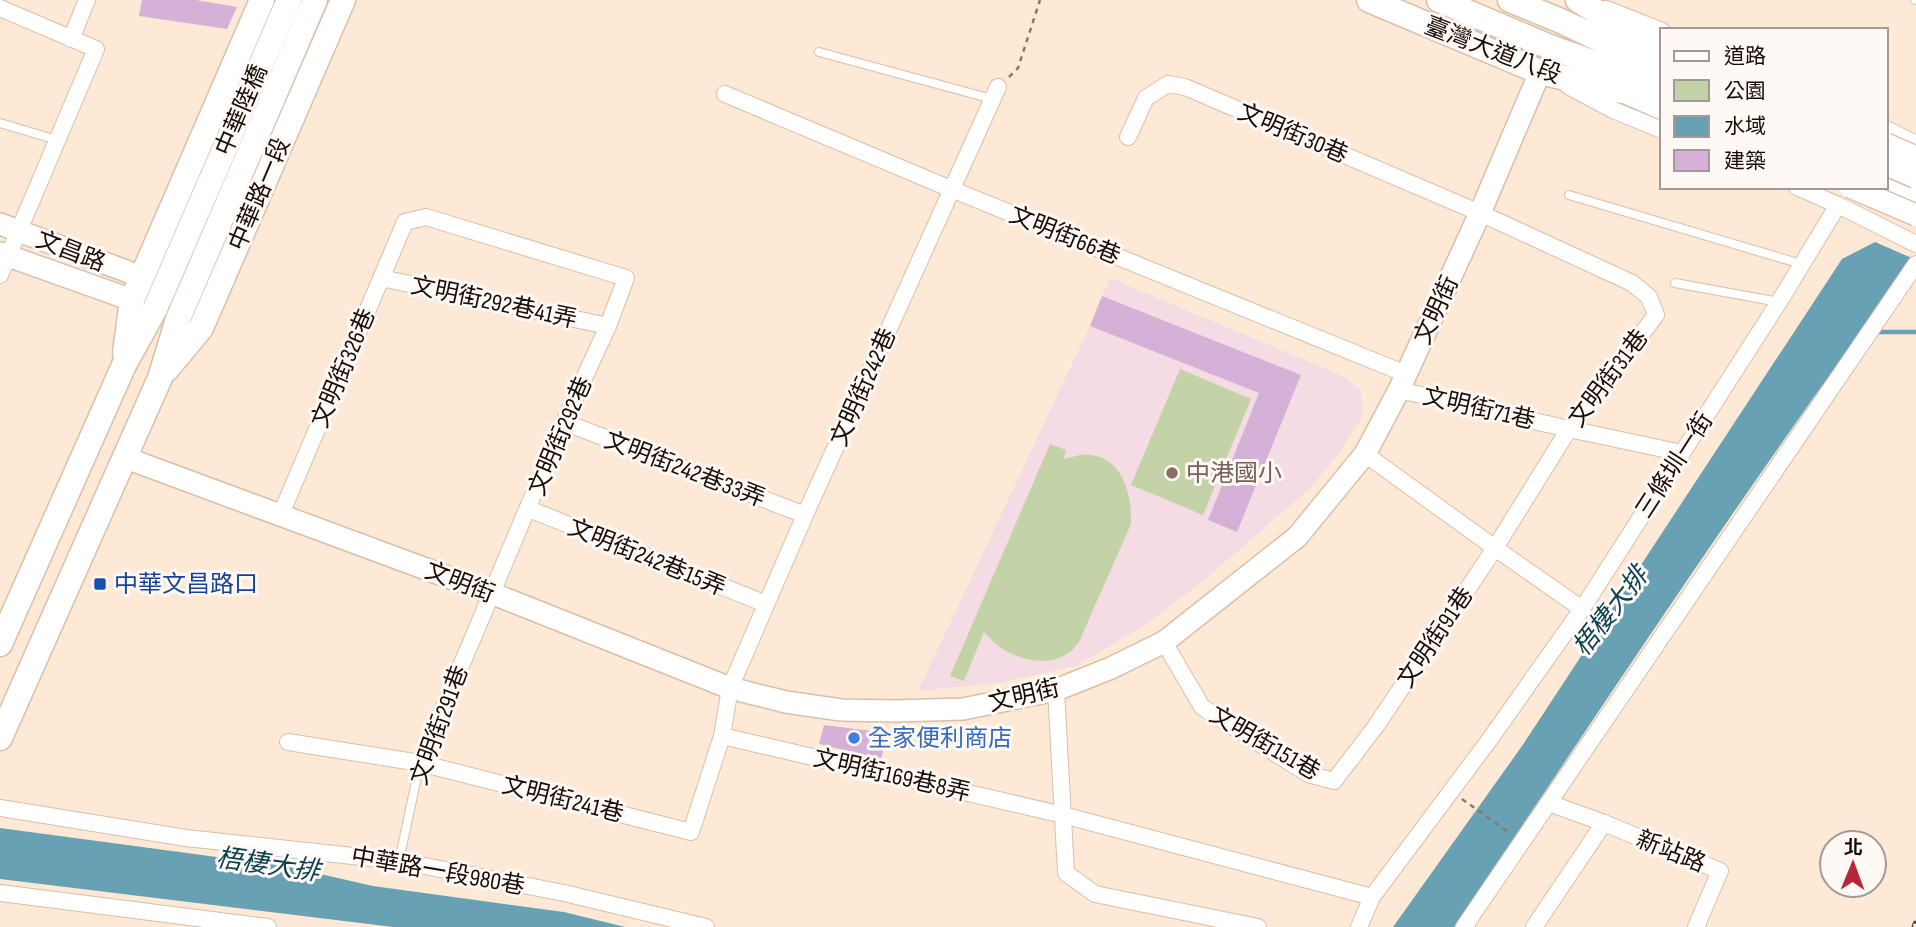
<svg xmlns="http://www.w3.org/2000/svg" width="1916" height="927" font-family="'Sofia Sans Condensed','Noto Sans TC',sans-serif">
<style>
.education{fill:#f5dbe3}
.green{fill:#c3d3a7}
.water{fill:#68a1b3}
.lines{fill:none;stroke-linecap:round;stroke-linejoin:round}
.stream{stroke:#68a1b3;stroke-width:4.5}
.building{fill:#d5b1d7}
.lane-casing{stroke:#d9bfa9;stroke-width:10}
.street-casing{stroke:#d9bfa9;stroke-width:18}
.secondary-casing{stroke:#d9bfa9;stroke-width:24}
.primary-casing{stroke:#d9bfa9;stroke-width:27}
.path{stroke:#88796c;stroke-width:2.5;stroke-dasharray:5 5;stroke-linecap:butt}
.lane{stroke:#fff;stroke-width:8}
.street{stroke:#fff;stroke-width:16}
.secondary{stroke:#fff;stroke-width:21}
.primary{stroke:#fff;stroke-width:24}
.rail-casing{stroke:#52463c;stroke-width:7}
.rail{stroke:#fff9f5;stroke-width:4.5;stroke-dasharray:13;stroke-linecap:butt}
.secondary-bridge-casing{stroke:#d9bfa9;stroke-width:24;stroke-linecap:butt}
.primary-bridge-casing{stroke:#d9bfa9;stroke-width:27;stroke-linecap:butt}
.secondary-bridge{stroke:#fff;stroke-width:21}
.primary-bridge{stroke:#fff;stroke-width:24}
.education-dot{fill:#8d6e63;stroke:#fff9f5;stroke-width:2.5}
.transit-dot{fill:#1a4fb4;stroke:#fff9f5;stroke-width:2.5}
.shop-dot{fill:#3f7fe0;stroke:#fff9f5;stroke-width:2.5}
.labels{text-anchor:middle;stroke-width:6;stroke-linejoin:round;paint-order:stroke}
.street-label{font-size:24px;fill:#160d06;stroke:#fff9f5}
.education-label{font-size:24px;fill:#785e54;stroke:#fff9f5;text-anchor:start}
.transit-label{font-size:24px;fill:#164399;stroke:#fff9f5;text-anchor:start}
.shop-label{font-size:24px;fill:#366cbe;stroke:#fff9f5;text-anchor:start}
.water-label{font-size:26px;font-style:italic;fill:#0c414f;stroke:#fff9f5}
</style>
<rect width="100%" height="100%" fill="#fee9d6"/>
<polygon class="education" points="1110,278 1345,377 1361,391 1362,417 1337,456 1308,490 1203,581 1148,623 1076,666 1002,682 918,691 1090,326"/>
<g class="green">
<polygon points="1180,369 1251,399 1203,515 1131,485"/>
<path d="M1050,444L1066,450L1064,459C1069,458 1075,456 1080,455C1121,451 1132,491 1131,524L1079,642C1076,646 1072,651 1067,654C1047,667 1019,660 1000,647C994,643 989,637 984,632L964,681L950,676Z"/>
</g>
<g class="water">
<path d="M1875,242L1914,259C1753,476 1605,703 1454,927H1393L1522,746L1842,259Z"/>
<polygon points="0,828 285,866 373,886 564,912 625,927 393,927 0,879"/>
</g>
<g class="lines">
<polyline class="stream" points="1877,332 1916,332"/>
</g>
<g class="building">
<polygon points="142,0 196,0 237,7 227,29 139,16"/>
<polygon points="1102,296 1301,375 1237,532 1208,520 1259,393 1090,326"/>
<polygon points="824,725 888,733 881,759 819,744"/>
</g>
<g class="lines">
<defs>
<g id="lane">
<polyline points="1915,0 1916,0"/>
<polyline points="819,52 992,99"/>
<polyline points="0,123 57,140"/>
<polyline points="1569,195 1801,264"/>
<polyline points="1675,283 1779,302"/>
<polyline points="399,861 420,763"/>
</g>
<g id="street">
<polyline points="0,8 96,49 0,275"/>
<polyline points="1606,9 1662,31"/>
<polyline points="71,39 87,0"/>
<polyline points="1568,86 1613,110 1662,130"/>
<polyline points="725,94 951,189 1406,374"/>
<polyline points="1886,129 1916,144"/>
<polyline points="1128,137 1146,98 1168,84 1185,87 1480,213 1632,283 1649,297 1656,315 1569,429 1495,548 1376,726 1334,781 1308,774 1202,707 1164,642"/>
<polyline points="1797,187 1838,205 1916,244"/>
<polyline points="381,278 608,326"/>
<polyline points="1399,390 1569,429 1682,453"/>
<polyline points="564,422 805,515"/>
<polyline points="1365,454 1495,548 1582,609"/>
<polyline points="529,509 766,604"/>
<polyline points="281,514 405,222 426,217 626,278 608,326 564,422 420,763"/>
<polyline points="1056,690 1066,873 1095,894 1258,927"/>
<polyline points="722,736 1063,815 1372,897"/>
<polyline points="288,742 420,763 691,832 722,736 730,688 805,515 998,87"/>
<polyline points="1549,803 1604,823 1720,871 1696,927"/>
<polyline points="0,808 186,838 399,861 564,893 706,927"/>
<polyline points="0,893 268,927"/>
<polyline points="1359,927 1372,897 1490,739 1582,609 1779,302 1838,205"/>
<polyline points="1464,927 1916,264"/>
<polyline points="1534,927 1604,823"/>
</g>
<g id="secondary">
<polyline points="1642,41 1662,49"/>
<polyline points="1621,91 1662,109"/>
<polyline points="0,224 142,277"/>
<polyline points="0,253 132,300"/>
<polyline points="126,458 491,593 730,688 786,702 841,710 895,711 963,709 1056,690 1111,668 1164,642 1297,537 1365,454 1399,390 1480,213 1540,72"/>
</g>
<g id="primary">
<polyline points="1369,0 1540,72 1621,91"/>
<polyline points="1439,0 1550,47 1628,75 1662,89"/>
<polyline points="1510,0 1561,21 1662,69"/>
<polyline points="1578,0 1642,41"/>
<polyline points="1886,183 1916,196"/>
<polyline points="125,353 132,300 262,0"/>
<polyline points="167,369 201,328 343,0"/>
<polyline points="0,644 124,365 155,309 289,0"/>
<polyline points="0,738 160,378 178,319 315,0"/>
</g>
</defs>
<use href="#lane" class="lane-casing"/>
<use href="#street" class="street-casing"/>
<use href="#secondary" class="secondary-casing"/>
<use href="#primary" class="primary-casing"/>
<g class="path">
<polyline points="1009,77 1018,68 1040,0"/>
<polyline points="1462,799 1511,834"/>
</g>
<use href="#lane" class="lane"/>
<use href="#street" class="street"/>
<use href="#secondary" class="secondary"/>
<use href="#primary" class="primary"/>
<defs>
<polyline id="rail" points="1915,927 1916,924"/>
</defs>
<use href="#rail" class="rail-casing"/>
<use href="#rail" class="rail"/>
<defs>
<g id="secondary-bridge">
<polyline points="1886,144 1916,157"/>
<polyline points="1850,187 1916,215"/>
</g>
<polyline id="primary-bridge" points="1886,163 1916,176"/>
</defs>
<use href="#secondary-bridge" class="secondary-bridge-casing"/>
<use href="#primary-bridge" class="primary-bridge-casing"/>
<use href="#secondary-bridge" class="secondary-bridge"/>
<use href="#primary-bridge" class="primary-bridge"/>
</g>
<circle class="education-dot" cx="1172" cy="473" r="7"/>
<rect class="transit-dot" x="93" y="577" width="14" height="14" rx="3.5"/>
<circle class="shop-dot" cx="854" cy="738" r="7"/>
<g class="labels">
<g class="street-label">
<text transform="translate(1493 50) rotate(21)" y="8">臺灣大道八段</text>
<text transform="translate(241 110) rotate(-67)" y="8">中華陸橋</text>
<text transform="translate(1293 133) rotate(23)" y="8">文明街30巷</text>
<text transform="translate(259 194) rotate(-67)" y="8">中華路一段</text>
<text transform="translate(1065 235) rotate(22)" y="8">文明街66巷</text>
<text transform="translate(71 251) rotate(21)" y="8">文昌路</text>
<text transform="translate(494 302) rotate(12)" y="8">文明街292巷41弄</text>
<text transform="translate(1436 310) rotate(-65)" y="8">文明街</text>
<text transform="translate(343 368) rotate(-67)" y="8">文明街326巷</text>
<text transform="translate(1608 378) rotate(-53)" y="8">文明街31巷</text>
<text transform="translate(863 387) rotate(-66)" y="8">文明街242巷</text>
<text transform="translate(1479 408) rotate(13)" y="8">文明街71巷</text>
<text transform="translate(560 436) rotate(-67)" y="8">文明街292巷</text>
<text transform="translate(1674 465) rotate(-57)" y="8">三條圳一街</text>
<text transform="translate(685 469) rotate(21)" y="8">文明街242巷33弄</text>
<text transform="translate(647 557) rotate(22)" y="8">文明街242巷15弄</text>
<text transform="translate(460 582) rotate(21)" y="8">文明街</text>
<text transform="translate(1435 637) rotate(-56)" y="8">文明街91巷</text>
<text transform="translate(1024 695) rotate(-13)" y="8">文明街</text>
<text transform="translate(439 725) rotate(-70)" y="8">文明街291巷</text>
<text transform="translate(1265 743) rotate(30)" y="8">文明街151巷</text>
<text transform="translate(892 775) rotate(13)" y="8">文明街169巷8弄</text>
<text transform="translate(563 799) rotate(14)" y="8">文明街241巷</text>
<text transform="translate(1671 851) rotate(22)" y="8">新站路</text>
<text transform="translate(438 871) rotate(10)" y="8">中華路一段980巷</text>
</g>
<g class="education-label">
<text x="1186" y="481">中港國小</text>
</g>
<g class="transit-label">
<text x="114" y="592">中華文昌路口</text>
</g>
<g class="shop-label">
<text x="868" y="746">全家便利商店</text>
</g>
<g class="water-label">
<text transform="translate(1610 611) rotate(-52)" y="9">梧棲大排</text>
<text transform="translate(268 864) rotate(8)" y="9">梧棲大排</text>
</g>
</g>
<rect x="1660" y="28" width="228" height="161" fill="#fff9f5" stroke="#a29b95" stroke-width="2"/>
<rect x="1674" y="51" width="35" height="10" fill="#ffffff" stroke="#a29b95" stroke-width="2"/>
<text x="1724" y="63" font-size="21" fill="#160d06">道路</text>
<rect x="1674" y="80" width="35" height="21" fill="#c3d3a7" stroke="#a29b95" stroke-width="2"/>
<text x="1724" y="98" font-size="21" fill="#160d06">公園</text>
<rect x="1674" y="116" width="35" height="21" fill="#68a1b3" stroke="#a29b95" stroke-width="2"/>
<text x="1724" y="133" font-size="21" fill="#160d06">水域</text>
<rect x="1674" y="150" width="35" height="21" fill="#d5b1d7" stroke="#a29b95" stroke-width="2"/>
<text x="1724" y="168" font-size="21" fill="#160d06">建築</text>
<g transform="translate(1853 864) rotate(1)"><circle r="33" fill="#fff9f5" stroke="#a29b95" stroke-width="2"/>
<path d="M0-5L12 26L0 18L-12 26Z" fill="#b82739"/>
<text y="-10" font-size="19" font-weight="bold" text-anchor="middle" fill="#160d06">北</text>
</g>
</svg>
